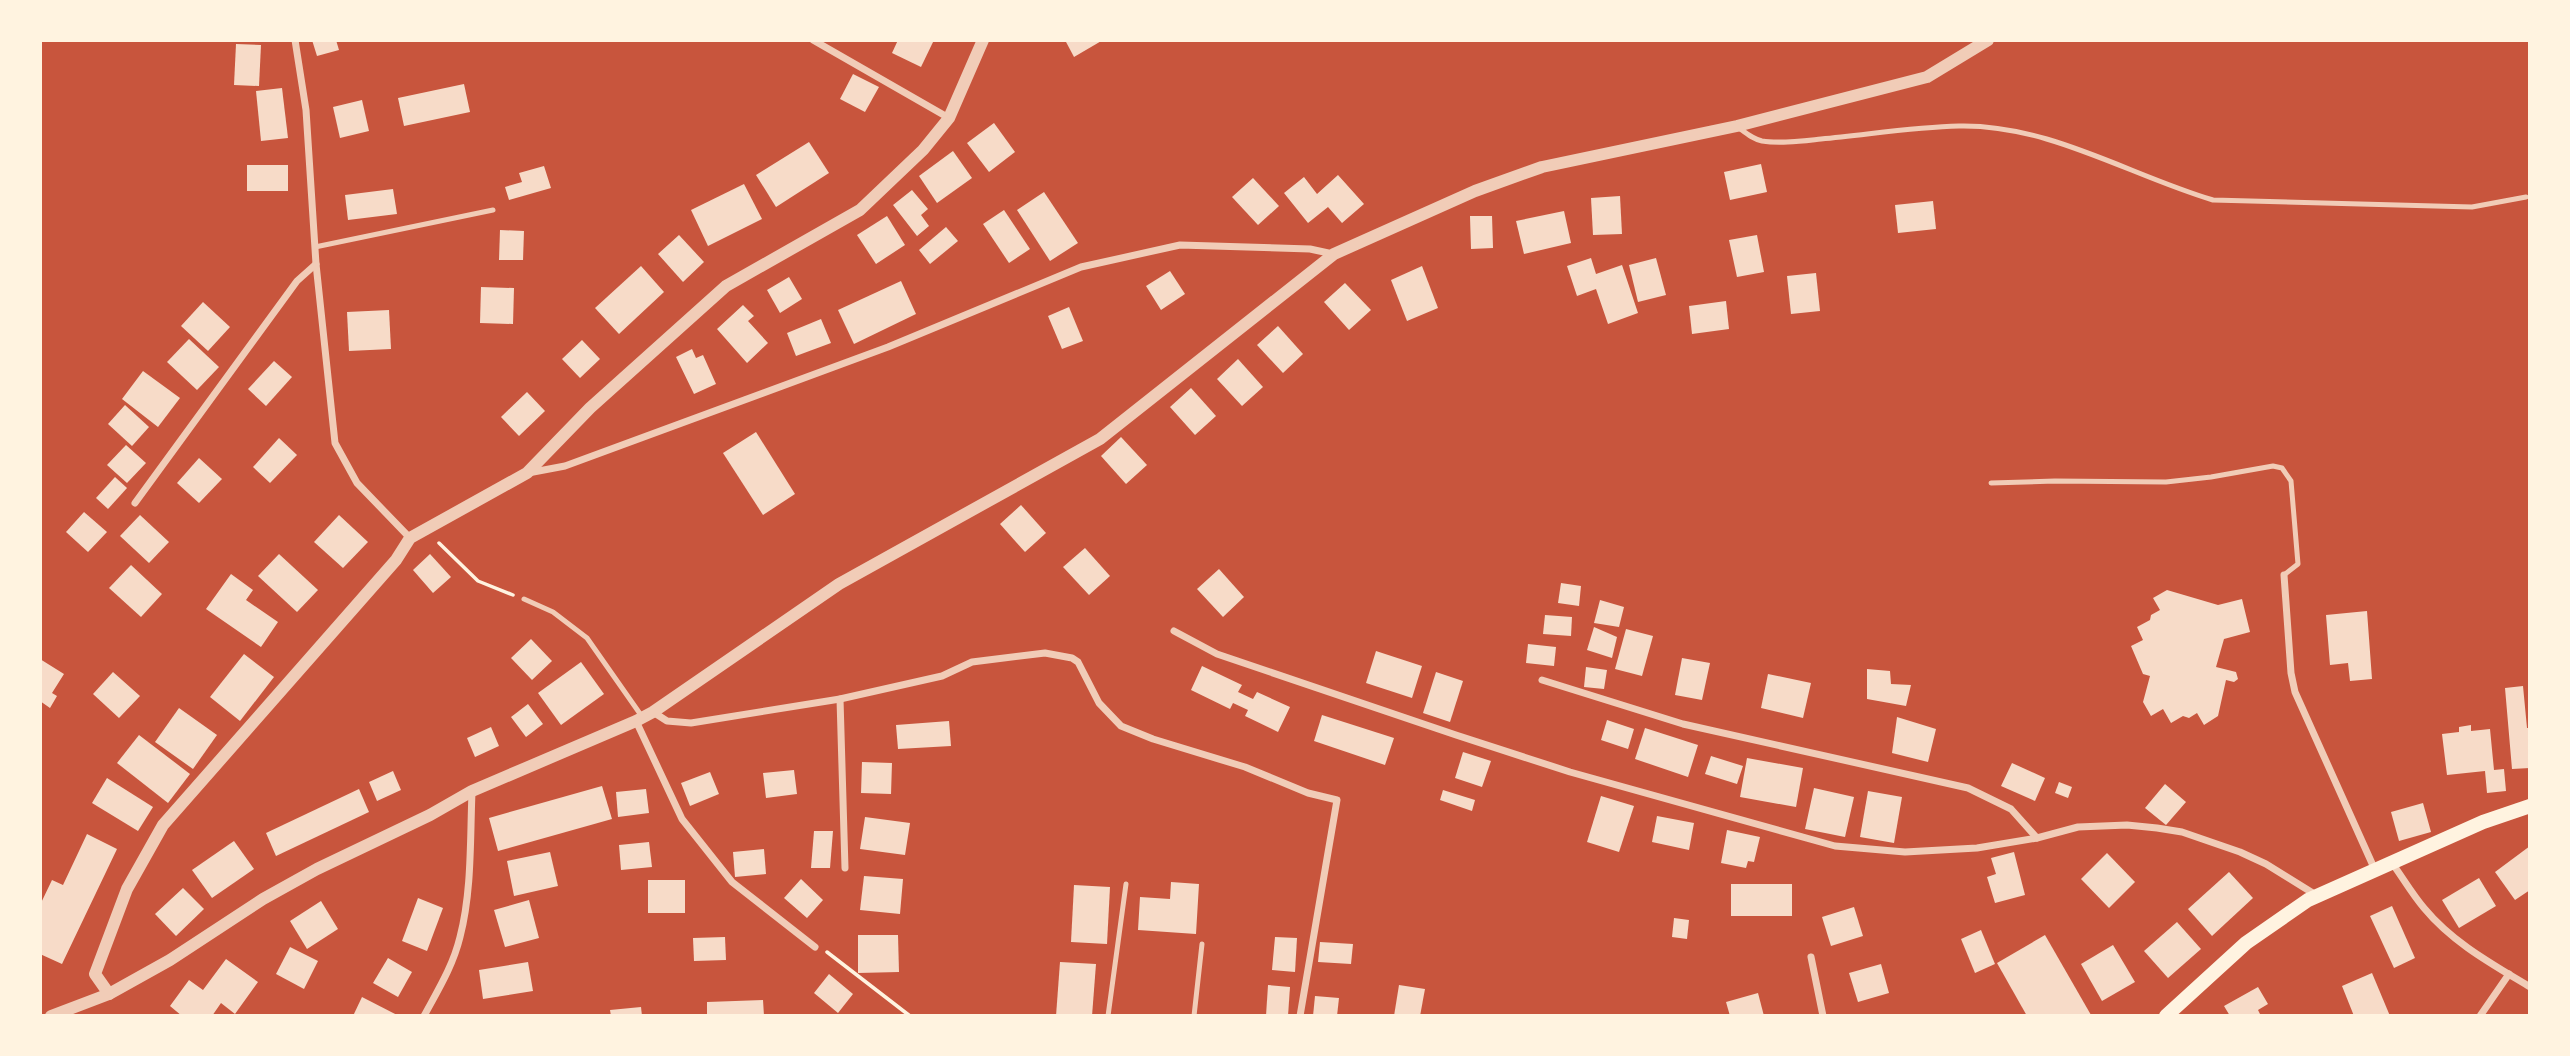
<svg xmlns="http://www.w3.org/2000/svg" width="2570" height="1056" font-family="'Fira Sans Condensed',sans-serif">
<style>
.building{fill:#f7dbc8}
.lines{fill:none;stroke-linecap:round;stroke-linejoin:round}
.path{stroke:#fff3e0;stroke-width:3.5}
.service{stroke:#f1ccb7;stroke-width:5}
.minor{stroke:#f1ccb7;stroke-width:7}
.tertiary{stroke:#f1ccb7;stroke-width:12}
.secondary{stroke:#fff3e0;stroke-width:14}
</style>
<rect width="100%" height="100%" fill="#c8553d"/>
<g class="building">
<polygon points="312,40 336,40 339,50 317,56"/>
<polygon points="898,40 934,40 921,67 892,53"/>
<polygon points="1065,40 1103,40 1074,57"/>
<polygon points="236,44 261,45 259,86 234,85"/>
<polygon points="853,74 879,87 865,112 840,99"/>
<polygon points="464,84 470,112 404,126 398,98"/>
<polygon points="282,88 288,138 261,141 256,91"/>
<polygon points="362,100 369,131 340,138 333,107"/>
<polygon points="994,123 1015,152 989,172 967,143"/>
<polygon points="809,142 829,173 776,207 756,175"/>
<polygon points="953,151 972,178 937,203 919,176"/>
<polygon points="1761,164 1767,192 1730,200 1724,172"/>
<rect x="247" y="165" width="41" height="26"/>
<polygon points="544,166 551,188 509,200 505,187 522,182 519,173"/>
<polygon points="1338,175 1364,204 1342,223 1328,207 1308,223 1284,193 1304,177 1317,194"/>
<polygon points="1253,178 1279,206 1258,225 1232,197"/>
<polygon points="744,184 762,219 708,246 691,210"/>
<polygon points="393,189 397,214 348,220 345,195"/>
<polygon points="912,190 928,209 921,215 929,226 917,236 893,205"/>
<polygon points="1044,192 1078,243 1050,261 1017,210"/>
<polygon points="1620,196 1622,234 1593,235 1591,198"/>
<polygon points="1933,201 1936,229 1898,233 1895,205"/>
<polygon points="1004,210 1030,249 1009,263 983,224"/>
<polygon points="1564,211 1571,243 1524,254 1516,221"/>
<polygon points="887,216 905,245 876,264 857,235"/>
<polygon points="1470,216 1492,216 1493,248 1471,249"/>
<polygon points="946,227 958,241 930,264 919,250"/>
<polygon points="500,230 524,231 523,260 499,260"/>
<polygon points="679,235 704,262 683,282 658,254"/>
<polygon points="1757,235 1764,272 1737,277 1729,240"/>
<polygon points="1591,258 1596,274 1622,265 1638,313 1608,324 1596,289 1577,296 1567,266"/>
<polygon points="1656,258 1666,295 1638,302 1629,265"/>
<polygon points="641,266 664,292 619,334 595,308"/>
<polygon points="1422,266 1438,308 1407,321 1391,280"/>
<polygon points="1170,271 1185,294 1161,310 1146,286"/>
<polygon points="1816,273 1820,311 1791,314 1787,276"/>
<polygon points="789,277 802,299 780,313 767,290"/>
<polygon points="901,281 916,314 854,344 838,310"/>
<polygon points="1345,283 1371,310 1349,330 1324,302"/>
<polygon points="481,287 514,288 513,324 480,323"/>
<polygon points="1726,301 1729,329 1692,334 1689,306"/>
<polygon points="203,302 230,327 208,351 181,326"/>
<polygon points="743,305 754,316 748,321 768,343 747,363 717,329"/>
<polygon points="1069,307 1083,341 1062,349 1048,316"/>
<polygon points="389,310 391,349 349,351 347,312"/>
<polygon points="821,319 831,343 796,356 787,333"/>
<polygon points="1278,326 1303,354 1283,373 1257,345"/>
<polygon points="189,339 219,367 197,390 167,362"/>
<polygon points="582,340 600,359 580,378 562,359"/>
<polygon points="692,349 696,358 703,355 716,384 694,394 676,357"/>
<polygon points="1238,359 1263,387 1242,406 1217,379"/>
<polygon points="274,361 292,377 266,406 248,389"/>
<polygon points="143,371 180,398 158,427 122,399"/>
<polygon points="1191,388 1216,416 1195,435 1170,407"/>
<polygon points="527,392 545,411 519,436 501,417"/>
<polygon points="125,405 149,427 132,446 108,424"/>
<polygon points="756,432 795,494 763,515 723,453"/>
<polygon points="1121,437 1147,465 1126,484 1101,456"/>
<polygon points="279,438 297,455 270,483 253,467"/>
<polygon points="126,445 146,463 127,483 107,465"/>
<polygon points="199,458 222,479 199,503 177,483"/>
<polygon points="115,477 127,488 108,509 96,498"/>
<polygon points="1021,505 1046,533 1025,552 1000,524"/>
<polygon points="84,512 107,532 88,552 66,532"/>
<polygon points="140,515 169,542 149,563 120,536"/>
<polygon points="339,515 368,542 343,568 314,542"/>
<polygon points="1085,548 1110,576 1089,595 1063,567"/>
<polygon points="279,554 318,590 297,612 258,576"/>
<polygon points="430,554 451,577 433,593 413,570"/>
<polygon points="131,565 162,594 141,617 109,588"/>
<polygon points="1219,569 1244,597 1223,617 1197,589"/>
<polygon points="231,574 253,590 246,600 278,622 261,647 206,609"/>
<polygon points="1561,583 1581,586 1579,606 1558,603"/>
<polygon points="2167,590 2218,605 2242,599 2250,632 2224,639 2216,667 2236,672 2238,679 2234,682 2226,680 2218,716 2204,725 2197,713 2189,718 2183,716 2171,723 2163,709 2151,716 2143,702 2150,676 2143,674 2131,646 2143,640 2137,627 2150,620 2151,615 2160,610 2153,598"/>
<polygon points="1600,600 1624,607 1619,627 1594,623"/>
<polygon points="2367,611 2372,679 2350,681 2348,663 2330,665 2326,615"/>
<polygon points="1545,615 1572,617 1571,636 1543,634"/>
<polygon points="1594,627 1617,637 1612,658 1587,650"/>
<polygon points="1626,629 1653,636 1642,676 1615,669"/>
<polygon points="531,639 552,661 532,680 511,658"/>
<polygon points="1528,644 1556,647 1554,666 1526,663"/>
<polygon points="1376,651 1422,666 1412,698 1366,683"/>
<polygon points="244,654 274,677 240,721 210,697"/>
<polygon points="1682,658 1710,663 1702,700 1675,695"/>
<polygon points="40,659 64,674 52,693 57,696 50,708 40,701"/>
<polygon points="581,662 604,694 561,725 538,693"/>
<polygon points="1202,666 1242,685 1238,692 1253,699 1257,692 1290,707 1278,732 1245,716 1248,710 1233,703 1230,709 1191,690"/>
<polygon points="1586,667 1607,670 1604,689 1584,687"/>
<polygon points="1867,669 1890,671 1891,684 1911,685 1906,706 1867,699"/>
<polygon points="113,672 140,696 119,718 93,694"/>
<polygon points="1436,672 1463,681 1450,722 1423,713"/>
<polygon points="1768,674 1811,683 1803,718 1761,708"/>
<polygon points="2523,686 2527,728 2530,728 2530,768 2512,769 2505,688"/>
<polygon points="528,704 543,724 526,737 511,717"/>
<polygon points="179,708 217,735 193,769 155,742"/>
<polygon points="1322,715 1394,738 1385,765 1314,741"/>
<polygon points="1897,717 1936,729 1928,762 1892,753"/>
<polygon points="1607,720 1634,729 1628,749 1601,740"/>
<polygon points="949,721 951,746 898,749 896,725"/>
<polygon points="2471,725 2471,731 2490,729 2494,770 2504,769 2506,791 2487,793 2485,771 2447,775 2442,734 2459,732 2459,727"/>
<polygon points="491,727 499,746 475,757 467,738"/>
<polygon points="1645,728 1698,745 1688,777 1635,759"/>
<polygon points="139,735 190,774 168,803 117,763"/>
<polygon points="1463,752 1491,761 1482,787 1455,778"/>
<polygon points="1711,756 1743,766 1737,784 1705,774"/>
<polygon points="1747,758 1803,768 1796,807 1740,797"/>
<polygon points="862,762 892,763 891,794 861,793"/>
<polygon points="2012,763 2045,778 2035,801 2001,786"/>
<polygon points="794,770 797,794 766,798 763,773"/>
<polygon points="393,771 401,790 377,801 369,782"/>
<polygon points="710,772 719,794 690,806 681,783"/>
<polygon points="107,778 153,807 138,831 92,803"/>
<polygon points="2059,782 2072,787 2068,798 2055,793"/>
<polygon points="2165,784 2186,802 2166,825 2145,808"/>
<polygon points="602,786 612,819 498,851 489,818"/>
<polygon points="1814,788 1854,797 1845,837 1805,829"/>
<polygon points="359,789 369,812 276,856 266,833"/>
<polygon points="646,789 649,813 618,817 616,792"/>
<polygon points="1443,790 1475,800 1472,811 1440,800"/>
<polygon points="1868,791 1902,797 1894,843 1860,837"/>
<polygon points="1601,796 1634,806 1619,852 1587,842"/>
<polygon points="2423,803 2431,832 2399,841 2391,812"/>
<polygon points="1657,816 1694,823 1689,850 1652,842"/>
<polygon points="865,817 910,823 905,855 860,849"/>
<polygon points="1727,830 1760,837 1754,862 1748,861 1746,868 1721,863"/>
<polygon points="814,831 833,831 830,868 811,868"/>
<polygon points="87,834 117,849 62,964 40,954 42,932 40,931 40,905 52,880 63,885"/>
<polygon points="234,841 254,869 212,898 192,870"/>
<polygon points="649,842 652,867 621,870 619,845"/>
<polygon points="2530,846 2530,890 2515,900 2495,872"/>
<polygon points="764,849 766,874 735,877 733,852"/>
<polygon points="550,852 558,886 514,896 507,861"/>
<polygon points="2014,852 2025,895 1995,903 1987,877 1996,874 1991,858"/>
<polygon points="2107,853 2135,882 2109,908 2081,879"/>
<polygon points="2229,872 2253,898 2212,936 2188,909"/>
<polygon points="864,876 903,879 900,914 860,910"/>
<polygon points="2479,878 2496,906 2459,928 2442,900"/>
<polygon points="801,879 823,900 807,918 784,898"/>
<rect x="648" y="880" width="37" height="33"/>
<polygon points="1171,882 1199,884 1196,934 1138,930 1140,897 1170,899"/>
<rect x="1731" y="884" width="61" height="32"/>
<polygon points="1074,885 1110,887 1107,944 1071,942"/>
<polygon points="183,888 204,909 176,936 155,914"/>
<polygon points="418,898 443,908 427,951 402,941"/>
<polygon points="529,900 539,938 505,947 494,910"/>
<polygon points="321,901 338,929 307,949 290,921"/>
<polygon points="2392,906 2415,958 2394,968 2370,916"/>
<polygon points="1854,907 1863,936 1831,946 1822,917"/>
<polygon points="1674,918 1689,920 1687,939 1672,937"/>
<polygon points="2177,922 2201,949 2168,978 2144,951"/>
<polygon points="1981,930 1995,964 1975,973 1961,939"/>
<polygon points="858,935 898,935 899,972 858,973"/>
<polygon points="2045,935 2091,1015 2090,1016 2027,1016 1997,963"/>
<polygon points="725,937 726,960 694,961 693,938"/>
<polygon points="1275,937 1297,938 1295,972 1272,970"/>
<polygon points="1320,942 1353,944 1351,964 1318,962"/>
<polygon points="2113,945 2135,982 2102,1001 2081,964"/>
<polygon points="290,947 318,961 304,989 276,974"/>
<polygon points="388,958 412,972 398,997 373,983"/>
<polygon points="226,959 258,982 235,1014 221,1003 212,1016 182,1016 170,1006 189,980 203,990"/>
<polygon points="528,962 533,991 483,999 479,970"/>
<polygon points="1060,962 1096,964 1092,1016 1056,1016"/>
<polygon points="1881,964 1889,993 1858,1002 1849,973"/>
<polygon points="2372,973 2390,1016 2354,1016 2342,986"/>
<polygon points="829,974 853,994 838,1013 814,993"/>
<polygon points="1268,985 1290,987 1288,1016 1266,1016"/>
<polygon points="1399,985 1425,989 1420,1016 1394,1016"/>
<polygon points="2258,987 2268,1004 2258,1010 2261,1016 2230,1016 2224,1006"/>
<polygon points="1758,993 1764,1016 1730,1016 1726,1002"/>
<polygon points="1315,996 1339,998 1337,1016 1313,1016"/>
<polygon points="362,997 399,1016 353,1016"/>
<polygon points="763,1000 764,1016 707,1016 707,1002"/>
<polygon points="641,1007 642,1016 611,1016 610,1010"/>
</g>
<g class="lines">
<g class="path">
<polyline points="439,543 478,581 513,595"/>
<polyline points="827,952 910,1016"/>
</g>
<g class="service">
<path d="M1739,128C1747,134 1753,139 1762,141C1780,144 1802,141 1821,139C1866,135 1913,127 1959,126C2048,124 2129,175 2213,200L2472,207L2526,197"/>
<polyline points="315,247 493,210"/>
<polyline points="1991,483 2055,481 2166,482 2211,477 2273,466 2282,468 2291,481 2298,564 2284,575"/>
<polyline points="524,599 553,612 587,638 643,718"/>
<polyline points="1108,1016 1126,884"/>
<polyline points="1194,1016 1202,944"/>
</g>
<g class="minor">
<polyline points="295,40 306,110 316,264 335,443 357,483 410,538"/>
<polyline points="813,40 949,118"/>
<polyline points="528,473 565,466 888,347 1081,267 1180,245 1310,249 1333,254"/>
<polyline points="135,503 297,281 316,264"/>
<polyline points="2284,575 2291,673 2295,692 2375,870"/>
<polyline points="1174,631 1217,654 1456,735 1570,772 1835,846 1905,852 1977,848 2037,838 2078,827 2127,825 2157,828 2182,832 2240,852 2266,864 2316,895"/>
<polyline points="1542,680 1683,724 1968,788 2011,809 2037,838"/>
<polyline points="840,699 845,868"/>
<polyline points="653,712 667,721 691,723 840,699 942,676 972,662 1045,653 1072,658 1078,662 1099,703 1121,726 1153,739 1245,767 1308,793 1337,800 1300,1016"/>
<polyline points="636,721 682,819 732,882 815,947"/>
<path d="M2392,863C2403,878 2412,894 2424,908C2453,943 2492,964 2530,987"/>
<polyline points="1811,957 1823,1016"/>
<path d="M424,1016C438,990 453,966 460,937C472,891 470,839 472,792"/>
<polyline points="2480,1016 2509,974"/>
</g>
<g class="tertiary">
<polyline points="109,994 95,974 127,889 163,825 396,560 410,538 527,473 590,408 726,286 860,210 923,150 949,118 983,40"/>
<polyline points="51,1016 109,994 170,960 263,899 317,869 430,815 472,791 636,721 653,712 839,584 1100,439 1334,254 1475,191 1542,167 1737,126 1927,77 1988,40"/>
</g>
<polyline class="secondary" points="2166,1016 2246,943 2308,900 2483,822 2530,806"/>
</g>
<rect width="2570" height="1056" fill="none" stroke="#fff3e0" stroke-width="84"/>
</svg>
